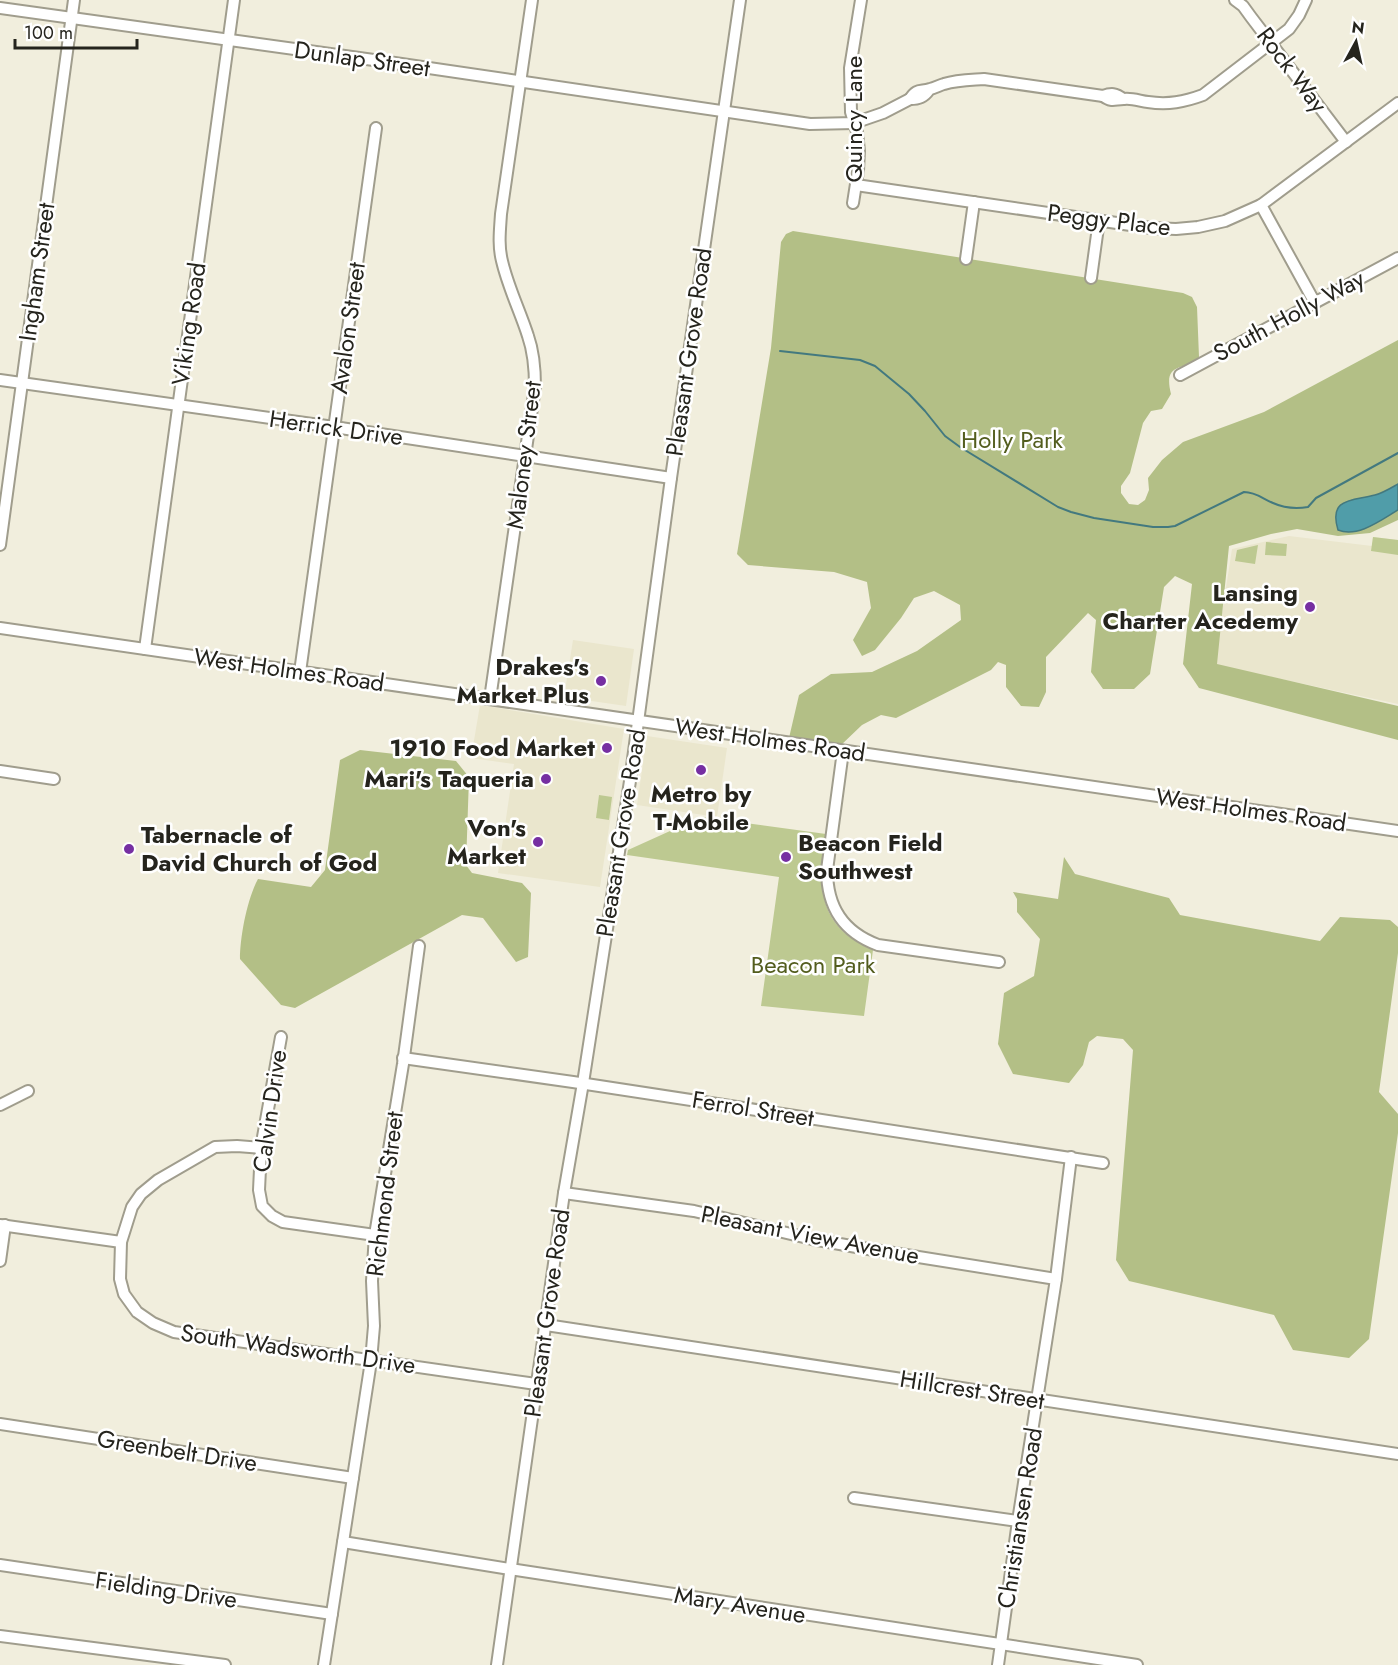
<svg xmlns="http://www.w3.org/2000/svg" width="1398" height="1665" font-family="Jost,sans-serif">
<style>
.built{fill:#eae6cd}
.green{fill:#bdc991}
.forest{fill:#b3bf86}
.water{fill:#509da9;stroke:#43797f;stroke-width:1.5}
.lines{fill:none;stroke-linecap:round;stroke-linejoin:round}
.stream{stroke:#43797f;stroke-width:2}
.minor-casing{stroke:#a09d8d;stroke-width:14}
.minor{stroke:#fff;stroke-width:10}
.poi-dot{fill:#762fa2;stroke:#fff;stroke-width:2}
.labels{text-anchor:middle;stroke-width:5;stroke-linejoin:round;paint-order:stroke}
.street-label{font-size:24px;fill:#25241d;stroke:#fff}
.park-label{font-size:24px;fill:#535d1e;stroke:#fff}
.poi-label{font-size:24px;font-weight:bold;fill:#25241d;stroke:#fff;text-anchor:end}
</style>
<rect width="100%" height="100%" fill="#f1eedd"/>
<g class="built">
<polygon points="1289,536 1372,546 1373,537 1398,540 1398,704 1214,665 1232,549"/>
<polygon points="573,640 634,649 626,706 564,697"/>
<polygon points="480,705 624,729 600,887 498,873 514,764 471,758"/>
<polygon points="647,736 727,748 717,817 637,805"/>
</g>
<g class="green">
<polygon points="1373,537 1398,540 1398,555 1371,551"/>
<polygon points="1266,542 1287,544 1286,556 1265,555"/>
<polygon points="1258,545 1255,564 1235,561 1237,550"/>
<polygon points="599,795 612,797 609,820 596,818"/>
<path d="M701,817L826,834C818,887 817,926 873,950L864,1016L761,1006L779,877L627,855L628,850Z"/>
</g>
<g class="forest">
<path d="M793,231L1183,293L1192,297L1197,307L1199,357C1182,372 1163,362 1171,394L1162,409L1151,411L1143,423L1130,473L1121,486V493L1129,504L1138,505L1145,500L1149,490L1148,478L1162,460L1183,442L1264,412L1398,340V520L1370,533L1338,536L1297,529L1271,534L1229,546L1217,664L1398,706V740L1199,688L1183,664L1192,584L1175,576L1164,587L1150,674L1134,689H1103L1091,672L1096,620L1088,613L1046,657V692L1039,707L1021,706L1006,687V665L998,662L991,670L896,718L881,715L862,725L840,746L789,738L799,695L831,674L872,672L917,651L961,620L960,605L934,591L914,598L901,618L875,650L862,656L853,640L871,608L867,582L834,572L748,565L737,554L771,348L781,242L786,234Z"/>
<path d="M360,750L456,761L469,777L466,865L472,873L522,883L531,893L528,957L516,962L483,918L462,915L295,1008L281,1005L240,959C240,937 247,899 258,879L311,887L325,870L340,760Z"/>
<polygon points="1064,857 1075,874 1169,898 1180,915 1320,941 1340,917 1390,920 1398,927 1398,953 1379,1092 1398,1114 1398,1133 1369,1339 1349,1358 1293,1350 1274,1315 1129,1281 1116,1260 1133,1050 1123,1039 1097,1036 1089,1042 1083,1065 1069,1083 1013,1074 998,1044 1004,993 1034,976 1040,939 1017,912 1017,899 1013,892 1058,899"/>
</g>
<path class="water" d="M1398,484V510C1381,520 1358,538 1338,530C1328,497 1353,501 1375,495C1383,493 1391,488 1398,484Z"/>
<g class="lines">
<path class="stream" d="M780,351L860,360L875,366L909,394L925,411L945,436L960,447L1058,507L1071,512L1094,518L1153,527H1168L1175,526L1244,492C1256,492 1263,499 1273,503C1284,508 1296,509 1308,507L1316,498L1398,453"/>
<defs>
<g id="minor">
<polyline points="1235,0 1243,6 1251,17 1346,142"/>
<polyline points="0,8 388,62 810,124 854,123 883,113 910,99"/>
<path d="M929,90C924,97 919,99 910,99C917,88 920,92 930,89C935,88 940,85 944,84C957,80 971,80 984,79L1103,96"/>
<path d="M1123,99C1116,93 1111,93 1103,96C1113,103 1114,99 1124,99C1132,98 1140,101 1148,102C1168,105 1184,102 1203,95L1289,29L1299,15L1306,0"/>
<polyline points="856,185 1151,228 1176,229 1198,227 1225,221 1261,205 1398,103"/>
<polyline points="853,203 858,171 859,151 857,132 851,112 850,68 861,0"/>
<polyline points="1261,205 1315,303"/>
<polyline points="966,259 974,202"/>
<polyline points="1091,278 1099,220"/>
<polyline points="1180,375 1398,258"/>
<polyline points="0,380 334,427 671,478"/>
<polyline points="0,545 74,0"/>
<polyline points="0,628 1398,831"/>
<polyline points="145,649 234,0"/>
<polyline points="300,672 376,128"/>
<path d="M490,699L535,387C535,370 534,353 528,336C520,311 508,287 502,261C498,245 500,230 501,214L532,0"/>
<path d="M843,751L827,870C827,907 843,932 878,945L999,962"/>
<polyline points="0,771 54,779"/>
<polyline points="281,1037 261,1148 259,1190 262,1206 272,1216 283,1222 375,1235"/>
<polyline points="403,1058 573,1082 1103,1163"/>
<polyline points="0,1105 28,1091"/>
<polyline points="261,1148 237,1146 215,1147 158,1180 141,1194 132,1207 121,1242 120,1279 124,1294 137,1312 153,1323 174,1332 536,1384"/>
<polyline points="564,1193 694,1211 812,1239 862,1248 1056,1279"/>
<polyline points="0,1225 121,1242"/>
<polyline points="0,1261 5,1225"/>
<polyline points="546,1325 1398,1454"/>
<polyline points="0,1424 353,1478"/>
<polyline points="854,1498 1018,1521"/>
<polyline points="343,1542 510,1569 1137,1665"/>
<polyline points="0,1565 332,1614"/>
<polyline points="0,1636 225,1665"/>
<polyline points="324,1665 371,1361 374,1326 372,1281 375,1235 403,1064 419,946"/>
<polyline points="497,1665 564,1193 583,1083 630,781 671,478 740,0"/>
<polyline points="998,1665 1018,1521 1056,1279 1071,1157"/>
</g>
</defs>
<use href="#minor" class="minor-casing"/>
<use href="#minor" class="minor"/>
</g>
<g class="poi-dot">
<circle cx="1310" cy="607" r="6"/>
<circle cx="601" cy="681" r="6"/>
<circle cx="607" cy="748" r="6"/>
<circle cx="701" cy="770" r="6"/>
<circle cx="546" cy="779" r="6"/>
<circle cx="538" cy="842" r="6"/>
<circle cx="129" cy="849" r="6"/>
<circle cx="786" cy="857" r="6"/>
</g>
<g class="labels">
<g class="street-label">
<text transform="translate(362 59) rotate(8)" y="8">Dunlap Street</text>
<text transform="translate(1292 70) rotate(53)" y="8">Rock Way</text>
<text transform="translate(854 119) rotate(-90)" y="8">Quincy Lane</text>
<text transform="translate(1109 220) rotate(7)" y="8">Peggy Place</text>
<text transform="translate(37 272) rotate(-82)" y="8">Ingham Street</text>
<text transform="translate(1289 316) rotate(-28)" y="8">South Holly Way</text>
<text transform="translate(189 324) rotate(-82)" y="8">Viking Road</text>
<text transform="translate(348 328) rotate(-82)" y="8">Avalon Street</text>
<text transform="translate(689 352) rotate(-82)" y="8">Pleasant Grove Road</text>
<text transform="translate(336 428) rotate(8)" y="8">Herrick Drive</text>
<text transform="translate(524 455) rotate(-83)" y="8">Maloney Street</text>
<text transform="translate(289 670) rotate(8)" y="8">West Holmes Road</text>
<text transform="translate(770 740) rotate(8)" y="8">West Holmes Road</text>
<text transform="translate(1251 810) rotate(8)" y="8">West Holmes Road</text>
<text transform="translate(621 833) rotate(-81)" y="8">Pleasant Grove Road</text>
<text transform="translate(753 1109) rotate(9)" y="8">Ferrol Street</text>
<text transform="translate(270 1111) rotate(-82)" y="8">Calvin Drive</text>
<text transform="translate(385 1194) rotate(-83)" y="8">Richmond Street</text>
<text transform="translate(810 1235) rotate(11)" y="8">Pleasant View Avenue</text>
<text transform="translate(547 1313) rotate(-82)" y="8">Pleasant Grove Road</text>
<text transform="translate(298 1349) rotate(8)" y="8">South Wadsworth Drive</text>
<text transform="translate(972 1390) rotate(9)" y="8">Hillcrest Street</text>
<text transform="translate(177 1451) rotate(9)" y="8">Greenbelt Drive</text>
<text transform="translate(1020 1518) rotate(-81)" y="8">Christiansen Road</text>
<text transform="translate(166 1590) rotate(8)" y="8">Fielding Drive</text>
<text transform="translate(740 1605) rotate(9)" y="8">Mary Avenue</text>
</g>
<g class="park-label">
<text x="1012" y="448">Holly Park</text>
<text x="813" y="973">Beacon Park</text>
</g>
<g class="poi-label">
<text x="1298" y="601">Lansing<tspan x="1298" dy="28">Charter Acedemy</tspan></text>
<text x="589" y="675">Drakes's<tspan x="589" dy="28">Market Plus</tspan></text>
<text x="595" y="756">1910 Food Market</text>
<text x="534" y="787">Mari's Taqueria</text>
<text x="701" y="802" text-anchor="middle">Metro by<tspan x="701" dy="28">T-Mobile</tspan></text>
<text x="526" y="836">Von's<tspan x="526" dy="28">Market</tspan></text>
<text x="141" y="843" text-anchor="start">Tabernacle of<tspan x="141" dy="28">David Church of God</tspan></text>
<text x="798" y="851" text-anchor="start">Beacon Field<tspan x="798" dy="28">Southwest</tspan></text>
</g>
</g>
<g transform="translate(1356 42) rotate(8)" stroke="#ffffff" stroke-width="4.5" paint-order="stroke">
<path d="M0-4.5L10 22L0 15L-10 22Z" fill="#25241d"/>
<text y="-9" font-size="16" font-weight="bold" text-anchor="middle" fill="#25241d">N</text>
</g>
<path d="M15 39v9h122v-9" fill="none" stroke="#25241d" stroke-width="3"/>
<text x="24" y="39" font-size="18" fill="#25241d" stroke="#ffffff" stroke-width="4.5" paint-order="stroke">100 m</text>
</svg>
